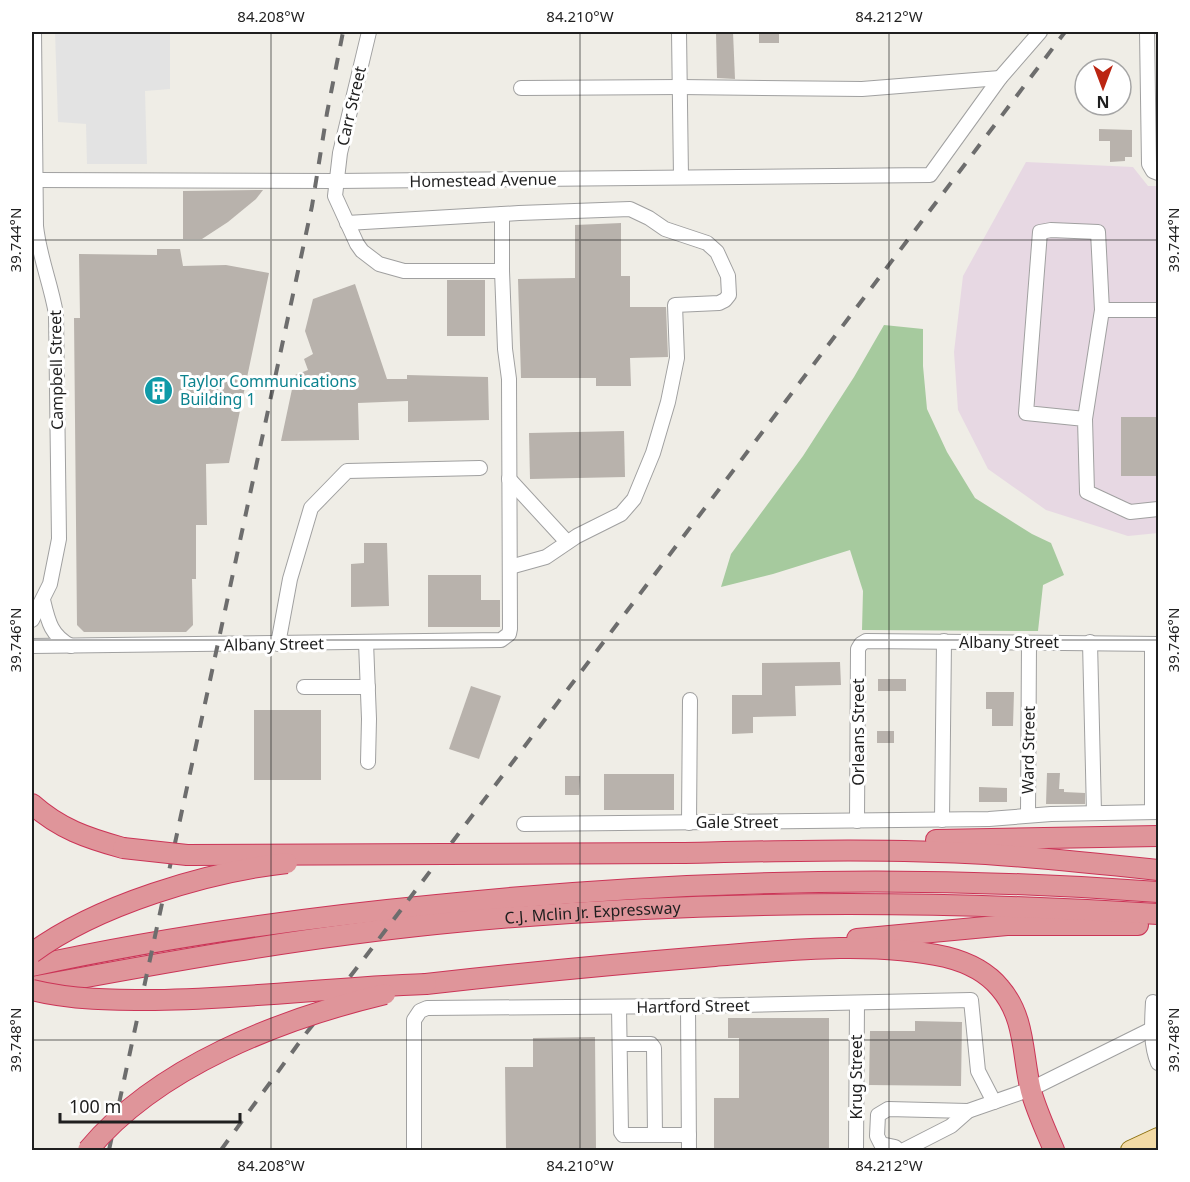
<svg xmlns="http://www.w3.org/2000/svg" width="1190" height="1182" font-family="'Noto Sans',sans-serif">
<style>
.industrial{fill:#e7d8e3}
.forest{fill:#a6ca9e}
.parking{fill:#e3e3e3}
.building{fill:#b8b2ac}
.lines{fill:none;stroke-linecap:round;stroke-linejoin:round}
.minor-casing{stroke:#a0a0a0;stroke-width:16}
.major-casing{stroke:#8c700e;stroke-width:20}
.highway-casing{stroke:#cb3557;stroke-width:22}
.minor{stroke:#fff;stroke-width:14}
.major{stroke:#f3dba6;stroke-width:18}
.highway{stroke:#df959a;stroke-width:20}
.rail{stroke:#6d6d6d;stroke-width:4;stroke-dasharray:12 12;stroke-linecap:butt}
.highway-bridge-casing{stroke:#cb3557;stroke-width:22;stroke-linecap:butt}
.highway-bridge{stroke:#df959a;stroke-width:20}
.ticks{fill:none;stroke:#1f1f1f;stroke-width:1.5;stroke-opacity:0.45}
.labels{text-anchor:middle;stroke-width:6;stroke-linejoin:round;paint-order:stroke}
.street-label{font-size:16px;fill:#1f1f1f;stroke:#fff}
.culture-label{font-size:16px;fill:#0d838f;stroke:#fff;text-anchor:start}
.neatline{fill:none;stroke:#1f1f1f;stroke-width:2}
.ticks-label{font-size:15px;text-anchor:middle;fill:#1f1f1f}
</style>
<rect width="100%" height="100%" fill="#efede6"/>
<polygon class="industrial" points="1026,162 1133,167 1148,186 1158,186 1158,533 1128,536 1046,510 988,469 958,410 954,352 963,276"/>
<polygon class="forest" points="884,325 923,329 923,366 927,409 947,452 975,498 1032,534 1051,543 1064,575 1043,585 1038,631 862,630 863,591 850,550 773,574 721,587 731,554 803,456 854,377"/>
<polygon class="parking" points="55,32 170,32 170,89 145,91 147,164 87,164 86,124 58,122"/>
<g class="building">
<polygon points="716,32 733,32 735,79 717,78"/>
<rect x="759" y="32" width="20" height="11"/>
<polygon points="1099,129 1132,130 1132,157 1125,157 1125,161 1110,162 1110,141 1099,141"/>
<polygon points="263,190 256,199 228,222 202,239 183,239 183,191"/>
<polygon points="621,223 621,276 630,276 630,307 666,307 668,357 630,358 631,386 596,386 596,378 521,378 518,279 575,278 575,225"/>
<polygon points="157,249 180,249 183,266 226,265 269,273 229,463 206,464 207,525 196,525 196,579 192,579 193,625 186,632 84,632 77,625 74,318 80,318 79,254 157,255"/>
<rect x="447" y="280" width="38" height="56"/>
<polygon points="355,284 387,379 407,379 407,375 488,377 489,420 408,422 408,401 358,403 359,440 281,441 295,375 308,370 304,359 313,354 305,331 313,299"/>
<rect x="1121" y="417" width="37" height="59"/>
<polygon points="624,431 625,477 530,479 529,433"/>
<polygon points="364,543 387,543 389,606 351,607 351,564 364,563"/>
<polygon points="428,575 481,575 481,600 500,600 500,627 428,627"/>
<polygon points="840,662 841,685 795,686 796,716 753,717 753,733 732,734 732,695 762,695 762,663"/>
<rect x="878" y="679" width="28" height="12"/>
<polygon points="471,686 501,696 479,759 449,749"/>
<polygon points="986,692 1014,692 1013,726 992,726 992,709 986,709"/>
<rect x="254" y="710" width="67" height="70"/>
<rect x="877" y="731" width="17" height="12"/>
<polygon points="1047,773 1060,773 1059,789 1064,789 1064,792 1085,793 1085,804 1046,804"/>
<rect x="604" y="774" width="70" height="36"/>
<polygon points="565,776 580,776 579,795 565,795"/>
<polygon points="979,787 1007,788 1007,802 979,802"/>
<polygon points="728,1018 829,1018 829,1150 714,1150 714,1098 739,1098 739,1038 728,1038"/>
<polygon points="915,1021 962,1022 961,1086 869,1085 870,1031 915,1031"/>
<polygon points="595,1037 596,1150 506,1150 505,1067 533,1067 533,1038"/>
</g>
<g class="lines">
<defs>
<g id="minor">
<polyline points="679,32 681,177"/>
<polyline points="1147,32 1149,164 1153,171 1158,173"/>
<polyline points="521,88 680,87 862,89 1000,78"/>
<polyline points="36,180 336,181 930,175 1000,78 1040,32"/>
<polyline points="502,214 502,271"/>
<polyline points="347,223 519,213 630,209 649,218 665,229 707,243 717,252 728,276 729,295 725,300 719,303 675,305 677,358 668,402 653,453 634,499 621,514 577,536 546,557 510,567"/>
<polyline points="1102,310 1158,310"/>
<polyline points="1085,419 1026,413 1040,232 1051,230 1098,232 1102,310 1085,419 1087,492 1130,512 1158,509"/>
<polyline points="509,479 567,542"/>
<path d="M43,600C48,621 51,636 71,646"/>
<path d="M32,620L50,584L59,539L56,314C51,284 39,256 36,226L34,32"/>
<polyline points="366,642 369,719 368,762"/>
<polyline points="1090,642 1094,813"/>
<polyline points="278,644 290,579 311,508 347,471 480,468"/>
<polyline points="32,646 501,640 509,634 510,629 509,379 505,349 502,271 404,271 379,264 362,251 357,244 335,196 340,153 369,32"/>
<polyline points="304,687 368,687"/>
<polyline points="1152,812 1152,644"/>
<polyline points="1028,815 1029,643"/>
<polyline points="942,820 944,641"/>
<polyline points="857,821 858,649 861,644 866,641 1158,644"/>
<polyline points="689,823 690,700"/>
<polyline points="524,824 989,819 1051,814 1158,812"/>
<path d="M1153,1002C1152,1022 1150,1044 1158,1063"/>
<polyline points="688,1006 689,1150"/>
<polyline points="619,1007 621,1132 623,1135 689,1135"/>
<polyline points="620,1044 651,1044 654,1048 655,1135"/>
<polyline points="414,1150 414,1020 420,1011 427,1008 688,1006 971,1000 978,1071 994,1102"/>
<polyline points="856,1150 857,1003"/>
<polyline points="898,1150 895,1147 881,1144 877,1136 878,1115 888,1109 968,1111 1031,1089 1158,1026"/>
<polyline points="904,1150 951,1126 968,1111"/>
</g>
<polyline id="major" points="1130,1150 1158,1137"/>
<g id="highway">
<path d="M32,804C60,829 87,838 123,848"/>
<polyline points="936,840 1158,836"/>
<path d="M679,853C781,851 884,848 986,854C1043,858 1101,864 1158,870"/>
<polyline points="857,939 1007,925 1138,925"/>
<path d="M32,966C165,937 301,918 437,905C676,880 918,874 1158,892"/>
<path d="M426,984C522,973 618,964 715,956C788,950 874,941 946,957C966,962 987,972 1000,988C1026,1018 1022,1056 1031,1091C1037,1112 1046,1131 1054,1150"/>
<path id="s1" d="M32,987C166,962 300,938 436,924C676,900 918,899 1158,914"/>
</g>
</defs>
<use href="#minor" class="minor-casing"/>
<use href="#major" class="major-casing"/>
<use href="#highway" class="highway-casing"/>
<use href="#minor" class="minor"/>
<use href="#major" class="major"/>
<use href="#highway" class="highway"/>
<g class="rail">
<polyline points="109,1150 312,206 327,113 343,32"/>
<polyline points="221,1150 304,1036 366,956 1065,32"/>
</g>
<defs>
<g id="highway-bridge">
<polyline points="123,848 187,855 679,853"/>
<path d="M32,953C97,905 207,872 287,863"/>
<path d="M32,990C72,1000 114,1000 155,1000C245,999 335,987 426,984"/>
<path d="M88,1150C158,1066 281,1019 385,994"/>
</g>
</defs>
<use href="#highway-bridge" class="highway-bridge-casing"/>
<use href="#highway-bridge" class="highway-bridge"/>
</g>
<path class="ticks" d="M271,32V1150M580,32V1150M889,32V1150M32,240H1158M32,640H1158M32,1040H1158"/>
<defs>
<symbol id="building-disc" viewBox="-11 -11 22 22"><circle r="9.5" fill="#0f9aa8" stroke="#fff"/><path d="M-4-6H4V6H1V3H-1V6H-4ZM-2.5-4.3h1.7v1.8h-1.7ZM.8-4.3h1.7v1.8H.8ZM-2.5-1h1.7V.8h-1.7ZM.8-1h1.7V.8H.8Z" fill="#fff"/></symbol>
</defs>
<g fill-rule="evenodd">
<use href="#building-disc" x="142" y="374" width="33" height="33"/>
</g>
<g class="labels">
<g class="street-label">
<text transform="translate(351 106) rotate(-77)" y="6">Carr Street</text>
<text transform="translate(483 180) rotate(-1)" y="6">Homestead Avenue</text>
<text transform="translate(56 370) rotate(-91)" y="6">Campbell Street</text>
<text x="1009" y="648">Albany Street</text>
<text transform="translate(274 644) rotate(-1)" y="6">Albany Street</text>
<text transform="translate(858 732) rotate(-90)" y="6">Orleans Street</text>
<text transform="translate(1028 750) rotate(-89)" y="6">Ward Street</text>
<text x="737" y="828">Gale Street</text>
<text dy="6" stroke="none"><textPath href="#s1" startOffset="566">C.J. Mclin Jr. Expressway</textPath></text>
<text transform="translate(693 1006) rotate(-1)" y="6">Hartford Street</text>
<text transform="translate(856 1077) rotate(-90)" y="6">Krug Street</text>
</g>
<g class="culture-label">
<text x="180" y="387">Taylor Communications<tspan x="180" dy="18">Building 1</tspan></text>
</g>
</g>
<rect width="1190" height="1182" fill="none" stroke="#ffffff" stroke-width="66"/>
<g transform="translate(1103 87) rotate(180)"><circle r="28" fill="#ffffff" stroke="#a5a5a5" stroke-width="1.5"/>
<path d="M0-4.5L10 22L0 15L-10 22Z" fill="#bb2512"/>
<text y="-9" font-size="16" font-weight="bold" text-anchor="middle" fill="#1f1f1f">N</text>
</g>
<path d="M60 1113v9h180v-9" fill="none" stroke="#1f1f1f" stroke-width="3"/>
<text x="69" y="1113" font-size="18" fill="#1f1f1f" stroke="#ffffff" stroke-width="4.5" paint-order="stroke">100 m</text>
<rect x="33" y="33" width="1124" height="1116" class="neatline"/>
<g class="ticks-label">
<text x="271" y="22">84.208°W</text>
<text x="580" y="22">84.210°W</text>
<text x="889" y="22">84.212°W</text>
<text transform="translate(1174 240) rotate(-90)" y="5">39.744°N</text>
<text transform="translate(16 240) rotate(-90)" y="5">39.744°N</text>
<text transform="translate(1174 640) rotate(-90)" y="5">39.746°N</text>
<text transform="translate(16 640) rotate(-90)" y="5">39.746°N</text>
<text transform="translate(1174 1040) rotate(-90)" y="5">39.748°N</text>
<text transform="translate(16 1040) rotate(-90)" y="5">39.748°N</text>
<text x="271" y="1171">84.208°W</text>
<text x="580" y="1171">84.210°W</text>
<text x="889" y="1171">84.212°W</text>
</g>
</svg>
